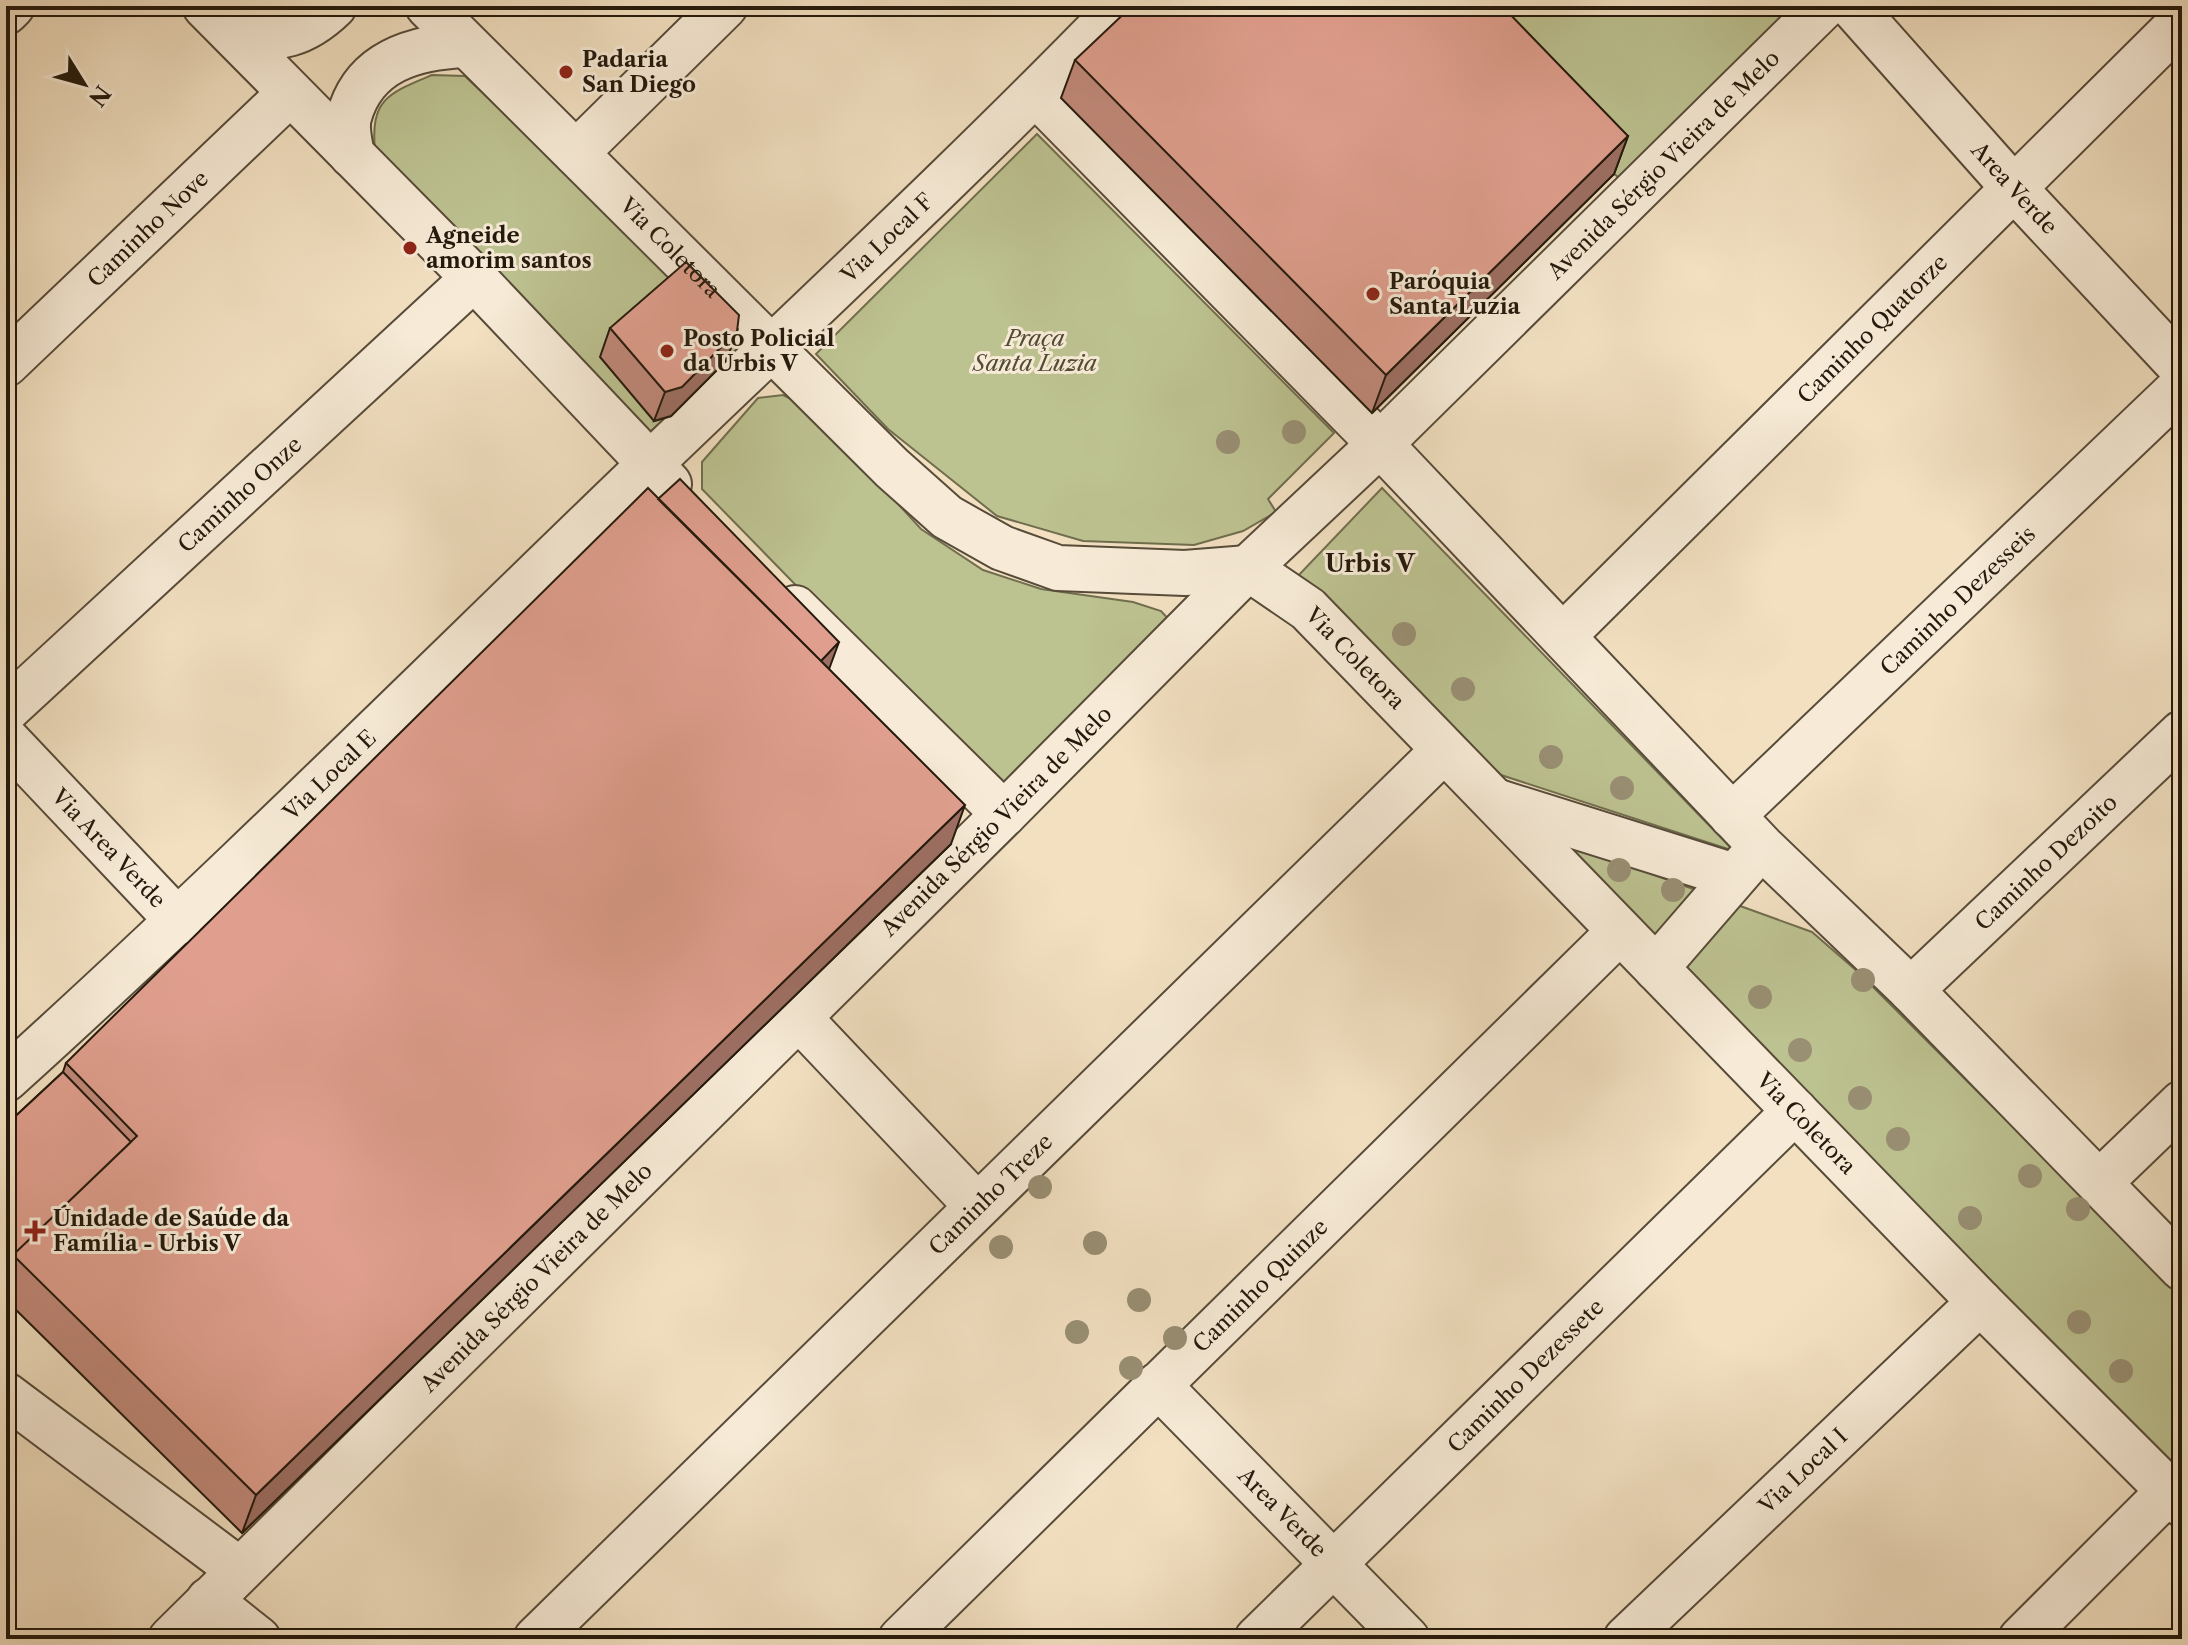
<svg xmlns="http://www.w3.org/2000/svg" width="2188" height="1645" font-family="'Libre Caslon Text',serif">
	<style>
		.green { fill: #bdc291; stroke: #706e4e; stroke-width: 2 }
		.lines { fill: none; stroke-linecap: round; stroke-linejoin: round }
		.minor-casing { stroke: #574b39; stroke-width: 48 }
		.minor { stroke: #f7ebd7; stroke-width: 44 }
		.tree { fill: #998f73 }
		.wall { fill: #c1897a; stroke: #23190c; stroke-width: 2 }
		.shaded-wall { fill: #9d6f63; stroke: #23190c; stroke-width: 2 }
		.building { fill: #e09f8e; stroke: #23190c; stroke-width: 2 }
		.poi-dot { fill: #8f2418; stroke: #f7ebd7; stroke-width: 3 }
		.labels { text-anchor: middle; stroke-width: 6; stroke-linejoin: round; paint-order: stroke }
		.poi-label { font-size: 22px; font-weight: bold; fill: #23190c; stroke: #f7ebd7; text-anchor: start }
		.street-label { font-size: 22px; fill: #23190c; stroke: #f7ebd7 }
		.park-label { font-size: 22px; font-style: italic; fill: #514c34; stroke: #f7ebd7 }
		.neighbourhood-label { font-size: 24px; font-weight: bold; fill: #23190c; stroke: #f7ebd7 }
	</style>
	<rect width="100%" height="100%" fill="#f2e0c1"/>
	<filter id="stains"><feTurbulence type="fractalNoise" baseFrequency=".0025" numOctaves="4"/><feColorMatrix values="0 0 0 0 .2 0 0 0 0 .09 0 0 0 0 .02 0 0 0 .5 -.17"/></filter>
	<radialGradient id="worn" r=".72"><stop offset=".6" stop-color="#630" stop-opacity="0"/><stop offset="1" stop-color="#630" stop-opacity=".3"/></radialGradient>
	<path class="green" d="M1451 6H1814L1629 185 1614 174Z
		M432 75 465 76 726 324 738 348 736 367 650 437 375 150C370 99 389 93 432 75Z
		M1037 134 1334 433 1268 499 1276 512 1243 531 1194 545 1083 541 997 516 888 429 816 354Z
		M783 395 811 409 921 529 983 570 1041 589 1133 602 1161 611 1175 626 1021 787 988 782 702 489V462L758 398Z
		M1382 488 1734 851 1501 775 1296 578Z
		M1552 838 1812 932 1858 972 2182 1296V1478Z"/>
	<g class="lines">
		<defs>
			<g id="minor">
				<path d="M205 6 474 278 669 484"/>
				<path id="s1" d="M428 6 892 468 947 517 1002 548 1058 568 1185 573 1248 568 1308 609 1980 1302 2182 1504"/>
				<path id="s2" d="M1852 6 2012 186 2182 368"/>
				<path d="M6 12 12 6"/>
				<path d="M237 37C280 39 303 36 334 6"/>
				<path d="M1036 94 1380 444 1762 847 1911 990 2182 1268"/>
				<path d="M576 153 725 6"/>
				<path d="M352 155C350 144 346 128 349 117 364 60 416 47 466 45"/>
				<path id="s3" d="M6 364 290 93"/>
				<path d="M795 608 1004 814"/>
				<path id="s4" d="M1563 636 2182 21"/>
				<path id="s5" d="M6 710 474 278"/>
				<path id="s6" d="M6 739 179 922"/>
				<path d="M1498 802 1734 876"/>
				<path id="s7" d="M1732 816 2182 386"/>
				<path d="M1656 968 1752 857"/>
				<path id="s8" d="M1911 990 2182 733"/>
				<path d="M799 1018 977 1206"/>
				<path id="s9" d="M6 1079C225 881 434 672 647 467 806 314 967 165 1121 6"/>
				<path d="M2100 1182 2182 1103"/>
				<path id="s10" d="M1158 1385 1407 1639"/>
				<path d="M6 1395 238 1569"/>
				<path d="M209 1600 258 1639"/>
				<path id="s11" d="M171 1639 1004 814 1248 568 1380 444 1824 6"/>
				<path id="s12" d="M536 1639 1444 750"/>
				<path id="s13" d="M901 1639 1619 932"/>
				<path id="s14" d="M1257 1639 1795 1111"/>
				<path id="s15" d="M1626 1639 1980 1302"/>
				<path d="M2021 1639 2169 1491"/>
			</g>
		</defs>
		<use href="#minor" class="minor-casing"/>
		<use href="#minor" class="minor"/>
	</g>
	<g class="tree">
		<circle cx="1294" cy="432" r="12"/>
		<circle cx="1228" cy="442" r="12"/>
		<circle cx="1404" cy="634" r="12"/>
		<circle cx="1463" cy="689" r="12"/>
		<circle cx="1551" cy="757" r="12"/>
		<circle cx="1622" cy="788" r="12"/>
		<circle cx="1619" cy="870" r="12"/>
		<circle cx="1673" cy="890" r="12"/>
		<circle cx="1863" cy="980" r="12"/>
		<circle cx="1760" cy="997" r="12"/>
		<circle cx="1800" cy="1050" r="12"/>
		<circle cx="1860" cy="1098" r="12"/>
		<circle cx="1898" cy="1139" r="12"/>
		<circle cx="2030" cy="1176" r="12"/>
		<circle cx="1040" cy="1187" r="12"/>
		<circle cx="2078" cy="1209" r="12"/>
		<circle cx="1970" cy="1218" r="12"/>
		<circle cx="1095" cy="1243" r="12"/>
		<circle cx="1001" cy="1247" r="12"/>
		<circle cx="1139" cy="1300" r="12"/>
		<circle cx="2079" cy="1322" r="12"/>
		<circle cx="1077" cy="1332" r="12"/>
		<circle cx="1175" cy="1338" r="12"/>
		<circle cx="1131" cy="1368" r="12"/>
		<circle cx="2121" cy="1371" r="12"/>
	</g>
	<path class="wall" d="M1075 60 1628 136 1614 174 1372 413 1061 98Z
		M610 328 737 331 726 361 671 416 654 421 600 357Z
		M829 669 951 844 242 1533 6 1300V1125L63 1072 66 1063Z"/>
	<path class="shaded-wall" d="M1628 136 1614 174 1372 413 1386 375Z
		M737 331 726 361 671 416 654 421 665 392Z
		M839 642 828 672 817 664Z
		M965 805 951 844 242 1533 256 1495Z"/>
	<path class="building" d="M1132 6H1502L1628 136 1386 375 1075 60Z
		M686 262 739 315 737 331 682 387 665 392 610 328Z
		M680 479 839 642 821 661 658 499Z
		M648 488 965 805 256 1495 13 1255 137 1136 66 1063Z
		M63 1072 131 1142 13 1255 10 1264 6 1260V1125Z"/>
	<g class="poi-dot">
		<circle cx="566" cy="72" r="8"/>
		<circle cx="410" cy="248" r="8"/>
		<circle cx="1373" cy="294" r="8"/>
		<circle cx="667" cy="351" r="8"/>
		<path d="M31 1219h8v8h8v8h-8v8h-8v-8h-8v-8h8z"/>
	</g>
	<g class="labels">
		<g class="poi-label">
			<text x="582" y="67">Padaria<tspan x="582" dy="25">San Diego</tspan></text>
			<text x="426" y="243">Agneide<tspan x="426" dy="25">amorim santos</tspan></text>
			<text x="1389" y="289">Paróquia<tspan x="1389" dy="25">Santa Luzia</tspan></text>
			<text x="683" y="346">Posto Policial<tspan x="683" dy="25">da Urbis V</tspan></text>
			<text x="53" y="1226">Únidade de Saúde da<tspan x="53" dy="25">Família - Urbis V</tspan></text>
		</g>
		<g class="street-label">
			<text dy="8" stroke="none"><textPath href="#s11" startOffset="2098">Avenida Sérgio Vieira de Melo</textPath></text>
			<text dy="8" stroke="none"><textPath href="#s2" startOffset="244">Area Verde</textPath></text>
			<text dy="8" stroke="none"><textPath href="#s3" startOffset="196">Caminho Nove</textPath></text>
			<text dy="8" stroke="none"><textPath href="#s9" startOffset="1218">Via Local F</textPath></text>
			<text dy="8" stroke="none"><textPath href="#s1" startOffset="342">Via Coletora</textPath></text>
			<text dy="8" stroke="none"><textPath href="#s4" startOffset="436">Caminho Quatorze</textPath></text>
			<text dy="8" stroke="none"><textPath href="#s5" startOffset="318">Caminho Onze</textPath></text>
			<text dy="8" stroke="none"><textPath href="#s7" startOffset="312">Caminho Dezesseis</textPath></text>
			<text dy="8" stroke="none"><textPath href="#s1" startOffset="1182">Via Coletora</textPath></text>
			<text dy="8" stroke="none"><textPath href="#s9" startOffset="444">Via Local E</textPath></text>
			<text dy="8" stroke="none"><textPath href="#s11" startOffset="1162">Avenida Sérgio Vieira de Melo</textPath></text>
			<text dy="8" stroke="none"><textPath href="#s6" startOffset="150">Via Area Verde</textPath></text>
			<text dy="8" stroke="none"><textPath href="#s8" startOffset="186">Caminho Dezoito</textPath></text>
			<text dy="8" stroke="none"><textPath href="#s1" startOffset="1830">Via Coletora</textPath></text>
			<text dy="8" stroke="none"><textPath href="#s12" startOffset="636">Caminho Treze</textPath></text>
			<text dy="8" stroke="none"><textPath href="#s11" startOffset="514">Avenida Sérgio Vieira de Melo</textPath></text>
			<text dy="8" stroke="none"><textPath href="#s13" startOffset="504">Caminho Quinze</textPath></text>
			<text dy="8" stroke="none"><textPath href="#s14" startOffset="376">Caminho Dezessete</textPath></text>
			<text dy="8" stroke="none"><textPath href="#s15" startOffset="244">Via Local I</textPath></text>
			<text dy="8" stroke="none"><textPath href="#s10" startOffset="178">Area Verde</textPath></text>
		</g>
		<g class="park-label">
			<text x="1035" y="346">Praça<tspan x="1035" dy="25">Santa Luzia</tspan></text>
		</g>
		<g class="neighbourhood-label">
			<text x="1370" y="572">Urbis V</text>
		</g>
	</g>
	<rect width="2188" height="1645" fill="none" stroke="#f2e0c1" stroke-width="32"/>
	<rect x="8" y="8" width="2172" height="1629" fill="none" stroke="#23190c" stroke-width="4"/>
	<rect x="16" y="16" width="2156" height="1613" fill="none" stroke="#23190c" stroke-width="2"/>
	<g transform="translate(84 84) rotate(127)" stroke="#f7ebd7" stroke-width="6" paint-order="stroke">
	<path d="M0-6L14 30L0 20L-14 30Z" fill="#23190c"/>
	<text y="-12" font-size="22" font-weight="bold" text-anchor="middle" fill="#23190c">N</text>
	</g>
	<rect width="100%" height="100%" filter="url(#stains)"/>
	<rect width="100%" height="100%" fill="url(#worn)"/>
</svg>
